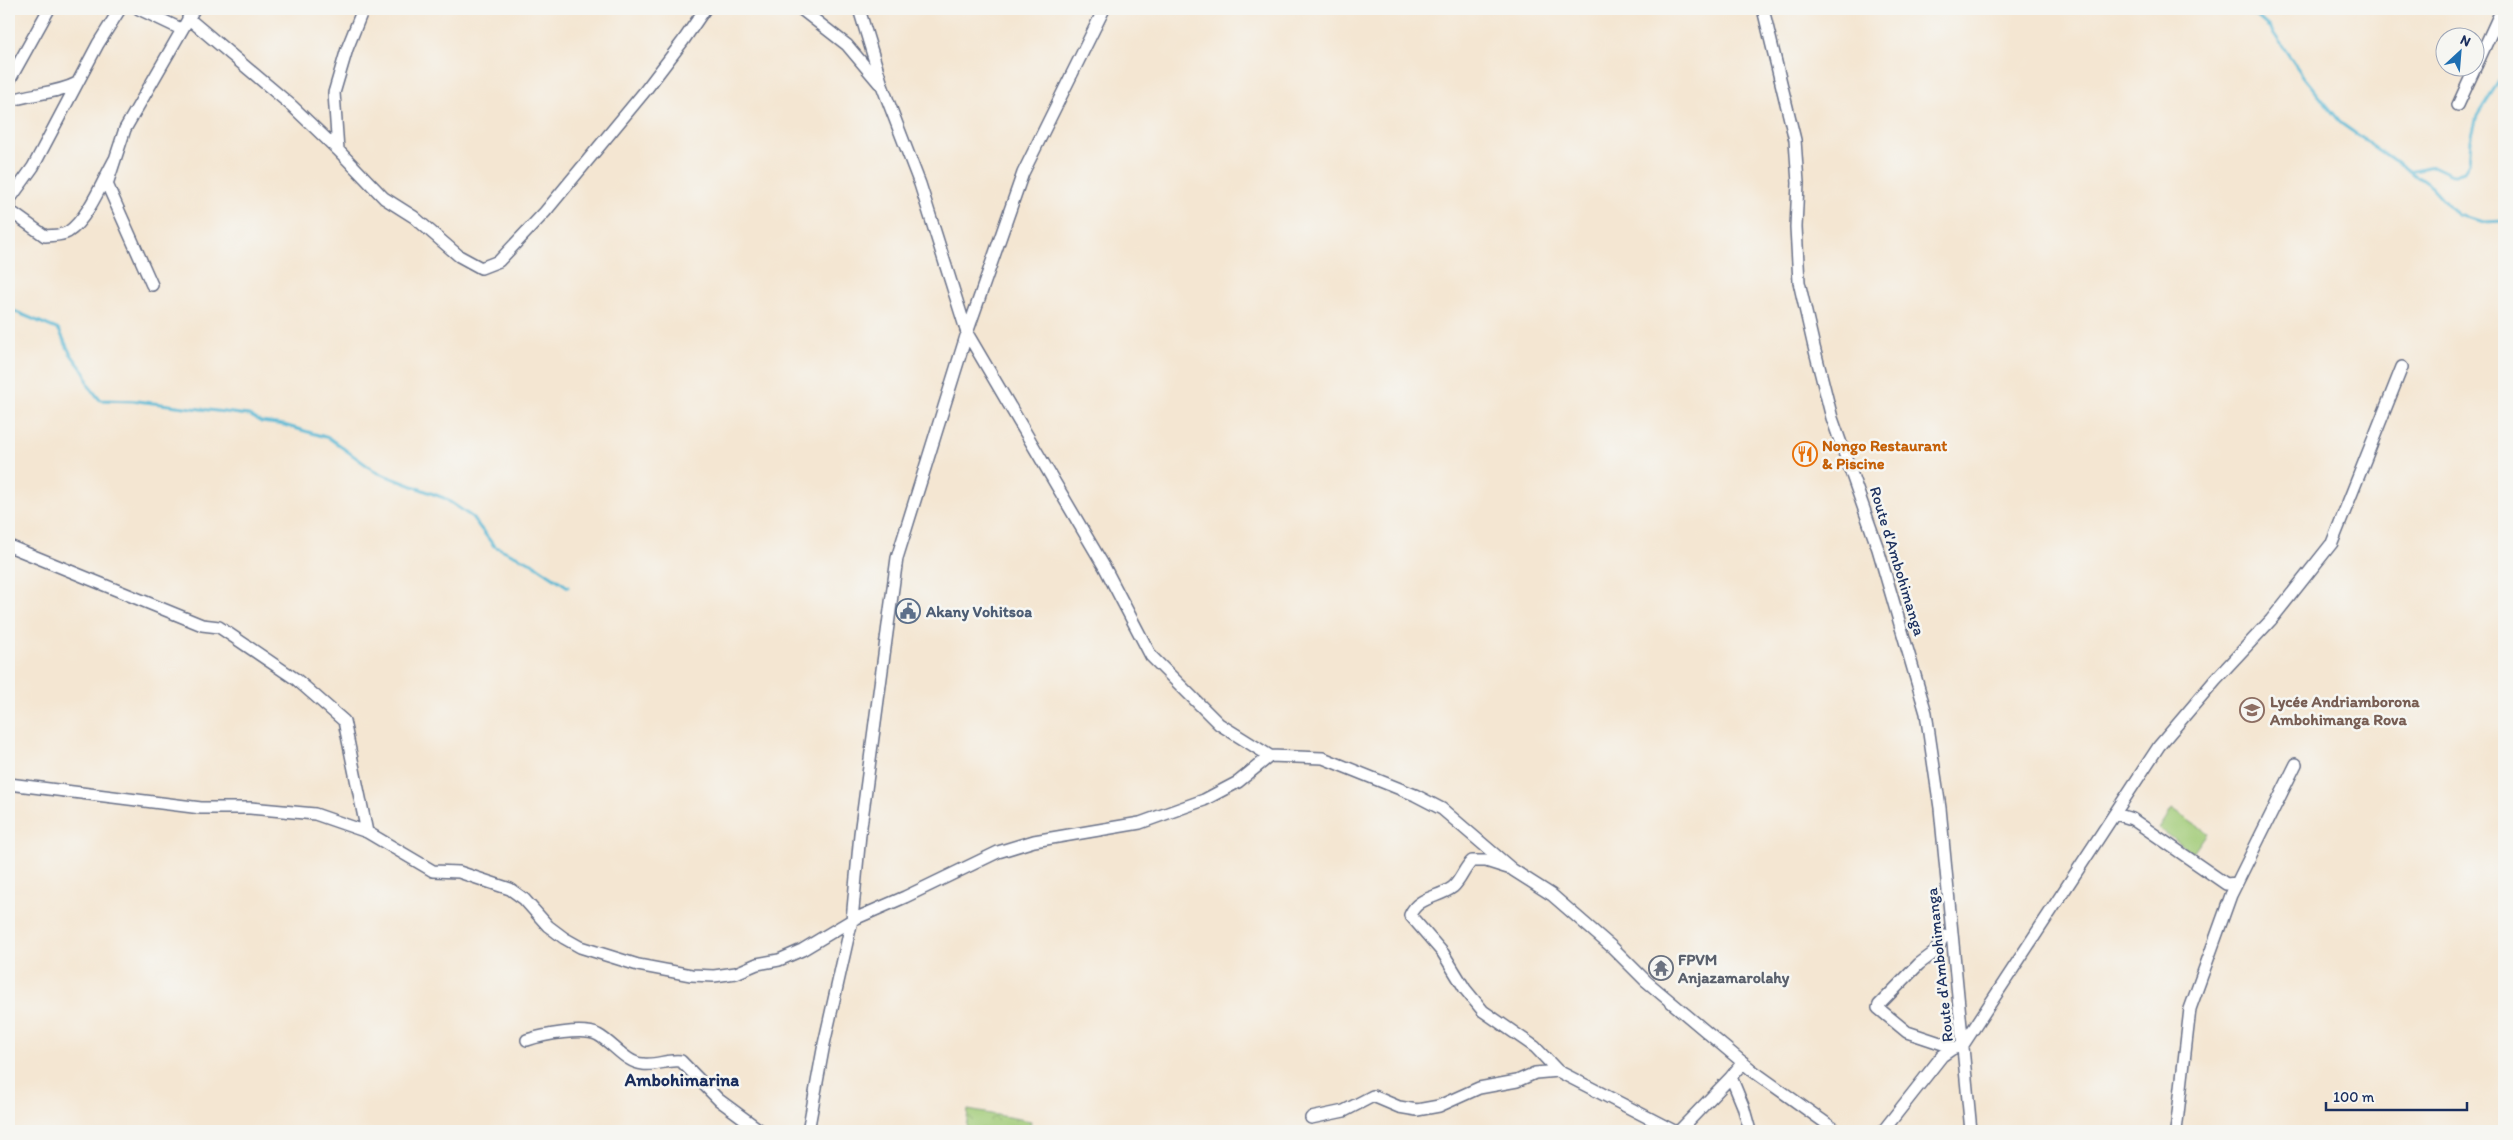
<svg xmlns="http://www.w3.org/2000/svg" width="2513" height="1140" font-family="Itim,sans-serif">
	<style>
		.park { fill: url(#park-crowns); stroke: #5e7d6a }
		.pitch { fill: #a1cb77; stroke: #5e7d6a }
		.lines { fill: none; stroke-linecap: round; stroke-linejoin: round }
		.stream { stroke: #54b6d3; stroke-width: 3 }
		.minor-casing { stroke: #676f87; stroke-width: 14 }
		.minor { stroke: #fff; stroke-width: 11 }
		.labels { text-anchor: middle; stroke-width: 5; stroke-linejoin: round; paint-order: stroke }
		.food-label { font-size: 16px; font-weight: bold; fill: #c56008; stroke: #f6f6f2; text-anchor: start }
		.street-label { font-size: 16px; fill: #1b2f5e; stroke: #f6f6f2 }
		.service-label { font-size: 16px; font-weight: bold; fill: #4e5e75; stroke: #f6f6f2; text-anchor: start }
		.education-label { font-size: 16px; font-weight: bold; fill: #785e54; stroke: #f6f6f2; text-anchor: start }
		.worship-label { font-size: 16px; font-weight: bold; fill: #5b616d; stroke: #f6f6f2; text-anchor: start }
		.neighbourhood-label { font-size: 18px; font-weight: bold; fill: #1b2f5e; stroke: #f6f6f2 }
	</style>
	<defs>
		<pattern id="park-crowns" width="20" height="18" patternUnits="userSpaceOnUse" patternTransform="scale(1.25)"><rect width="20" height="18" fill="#a1cb77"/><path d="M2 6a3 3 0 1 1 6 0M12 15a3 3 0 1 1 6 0" fill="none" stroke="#82a565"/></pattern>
	</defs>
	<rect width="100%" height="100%" fill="#f6f6f2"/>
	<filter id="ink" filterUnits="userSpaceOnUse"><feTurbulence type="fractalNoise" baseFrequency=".02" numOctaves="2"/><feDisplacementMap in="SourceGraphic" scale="10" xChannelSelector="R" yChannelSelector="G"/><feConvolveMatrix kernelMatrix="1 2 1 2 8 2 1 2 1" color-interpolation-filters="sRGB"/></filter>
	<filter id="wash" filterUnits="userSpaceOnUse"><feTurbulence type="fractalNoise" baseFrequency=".0096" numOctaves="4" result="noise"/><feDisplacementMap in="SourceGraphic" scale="20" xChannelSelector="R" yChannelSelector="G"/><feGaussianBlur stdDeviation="1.12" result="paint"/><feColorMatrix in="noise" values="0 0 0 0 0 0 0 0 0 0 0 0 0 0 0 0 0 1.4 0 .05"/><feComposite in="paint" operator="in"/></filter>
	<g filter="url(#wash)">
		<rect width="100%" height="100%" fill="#f4e6d2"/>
		<path class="park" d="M968 1110 1031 1121 1029 1131H966Z"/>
		<path class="pitch" d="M2172 809 2207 833 2193 853 2159 829Z"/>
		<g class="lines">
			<path class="stream" d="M2248 9 2270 28 2303 76 2342 124 2432 187 2457 215 2484 222 2504 221
				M2409 171 2433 166 2452 175 2464 171 2469 163 2471 140 2477 116 2504 73
				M9 309 59 330 70 353 85 373 89 386 100 400 137 401 240 414 249 415 261 422 284 425 329 438 376 472 444 498 472 517 494 546 532 563 568 587"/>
		</g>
	</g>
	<g filter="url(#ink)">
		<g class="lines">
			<defs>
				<path id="minor" d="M139 9 181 29
					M363 9 347 49 334 93 338 150 384 198 414 217 459 256 481 268 499 261 545 212 645 91 683 41 705 9
					M801 9 847 45 879 83
					M859 9 883 88 920 184 967 333 1105 568 1151 656 1219 724 1270 756 1323 758 1415 795 1442 809 1513 870 1552 895 1613 948 1646 981 1753 1071 1837 1131
					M1763 9 1795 140 1798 183 1796 227 1799 282 1814 347 1832 418 1878 549 1926 713 1940 808 1971 1131
					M188 18 292 106 338 150
					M2476 66 2502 9
					M9 81 49 9
					M9 101C31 93 56 94 77 83
					M2458 105 2475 68
					M115 159C103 180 88 219 68 232 61 236 53 235 45 236L10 211V199L33 167 98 44 120 9
					M152 285 107 184 125 129 194 9
					M9 546 202 625 219 627 297 680 344 721 367 832
					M9 784 201 808H250L315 814 367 832 433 871 459 872 510 889 524 899 548 926 564 938 580 947 638 965 691 975 714 976 736 973 757 964 779 960 802 950 852 920 905 897 998 852 1034 841 1140 823 1204 800 1238 782 1270 756
					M2116 814 2132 819 2226 884 2237 883
					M1508 868 1486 861H1472C1464 868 1461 880 1453 887 1439 898 1418 896 1410 915L1443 953 1465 989 1483 1011 1535 1047 1558 1071
					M1944 936 1935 952 1919 964 1879 1005 1878 1008 1907 1032 1955 1048
					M527 1040C542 1035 584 1027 598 1035 613 1043 626 1063 643 1064 656 1066 668 1059 681 1061L719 1100 761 1131
					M1743 1062 1731 1077 1743 1106 1750 1131
					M1311 1118 1344 1111 1373 1096 1399 1107 1417 1110 1439 1106 1479 1088 1517 1081 1535 1073 1558 1071 1674 1131
					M808 1131 824 1044 852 920 860 834 897 558 967 333 1023 173 1104 9
					M1679 1131 1731 1077
					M1883 1131 1942 1056 1952 1049 1963 1045 2159 746 2216 679 2271 620 2332 543 2402 367
					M2176 1131 2190 1009 2231 895 2296 764"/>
			</defs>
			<use href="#minor" class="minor-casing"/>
			<use href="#minor" class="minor"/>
		</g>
	</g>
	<defs>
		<symbol id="restaurant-ring" viewBox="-11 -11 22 22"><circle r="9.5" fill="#f6f6f2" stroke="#e8710a" stroke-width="1.5"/><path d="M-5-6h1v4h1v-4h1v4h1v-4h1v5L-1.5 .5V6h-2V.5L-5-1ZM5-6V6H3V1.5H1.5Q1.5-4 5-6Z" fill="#e8710a"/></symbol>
		<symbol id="civic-ring" viewBox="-11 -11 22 22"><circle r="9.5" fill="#f6f6f2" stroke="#5c6f8a" stroke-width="1.5"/><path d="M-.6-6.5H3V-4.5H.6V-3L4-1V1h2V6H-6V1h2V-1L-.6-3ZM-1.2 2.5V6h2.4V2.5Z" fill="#5c6f8a"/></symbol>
		<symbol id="school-ring" viewBox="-11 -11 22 22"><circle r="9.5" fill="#f6f6f2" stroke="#8d6e63" stroke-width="1.5"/><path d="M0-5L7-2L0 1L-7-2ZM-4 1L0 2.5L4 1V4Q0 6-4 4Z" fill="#8d6e63"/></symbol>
		<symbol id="temple-ring" viewBox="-11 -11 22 22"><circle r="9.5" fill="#f6f6f2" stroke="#6b7280" stroke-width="1.5"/><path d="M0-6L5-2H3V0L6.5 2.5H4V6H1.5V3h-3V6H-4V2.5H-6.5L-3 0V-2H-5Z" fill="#6b7280"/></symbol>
	</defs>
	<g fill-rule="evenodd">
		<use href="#restaurant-ring" x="1791" y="440" width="28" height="28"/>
		<use href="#civic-ring" x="894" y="597" width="28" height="28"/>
		<use href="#school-ring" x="2238" y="696" width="28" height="28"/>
		<use href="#temple-ring" x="1647" y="954" width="28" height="28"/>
	</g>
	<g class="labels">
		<g class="food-label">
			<text x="1822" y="451">Nongo Restaurant<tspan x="1822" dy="18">&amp; Piscine</tspan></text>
		</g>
		<g class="street-label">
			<text transform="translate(1898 561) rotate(73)" y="6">Route d'Ambohimanga</text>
			<text transform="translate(1939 965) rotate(-96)" y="6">Route d'Ambohimanga</text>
		</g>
		<g class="service-label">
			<text x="926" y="617">Akany Vohitsoa</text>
		</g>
		<g class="education-label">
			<text x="2270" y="707">Lycée Andriamborona<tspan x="2270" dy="18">Ambohimanga Rova</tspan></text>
		</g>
		<g class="worship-label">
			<text x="1678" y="965">FPVM<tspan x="1678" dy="18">Anjazamarolahy</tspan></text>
		</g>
		<g class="neighbourhood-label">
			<text x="682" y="1086">Ambohimarina</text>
		</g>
	</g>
	<rect width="2513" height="1140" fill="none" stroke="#f6f6f2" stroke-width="30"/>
	<g transform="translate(2460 52) rotate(26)"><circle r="24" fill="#f6f6f2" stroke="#9ea6b7"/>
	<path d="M0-4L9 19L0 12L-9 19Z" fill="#1f6fb2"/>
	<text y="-8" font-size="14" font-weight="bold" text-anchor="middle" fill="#1b2f5e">N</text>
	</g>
	<path d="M2326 1102v8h141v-8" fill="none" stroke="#1b2f5e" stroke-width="2.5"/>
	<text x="2333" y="1102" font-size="15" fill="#1b2f5e" stroke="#f6f6f2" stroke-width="4" paint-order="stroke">100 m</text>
</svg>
